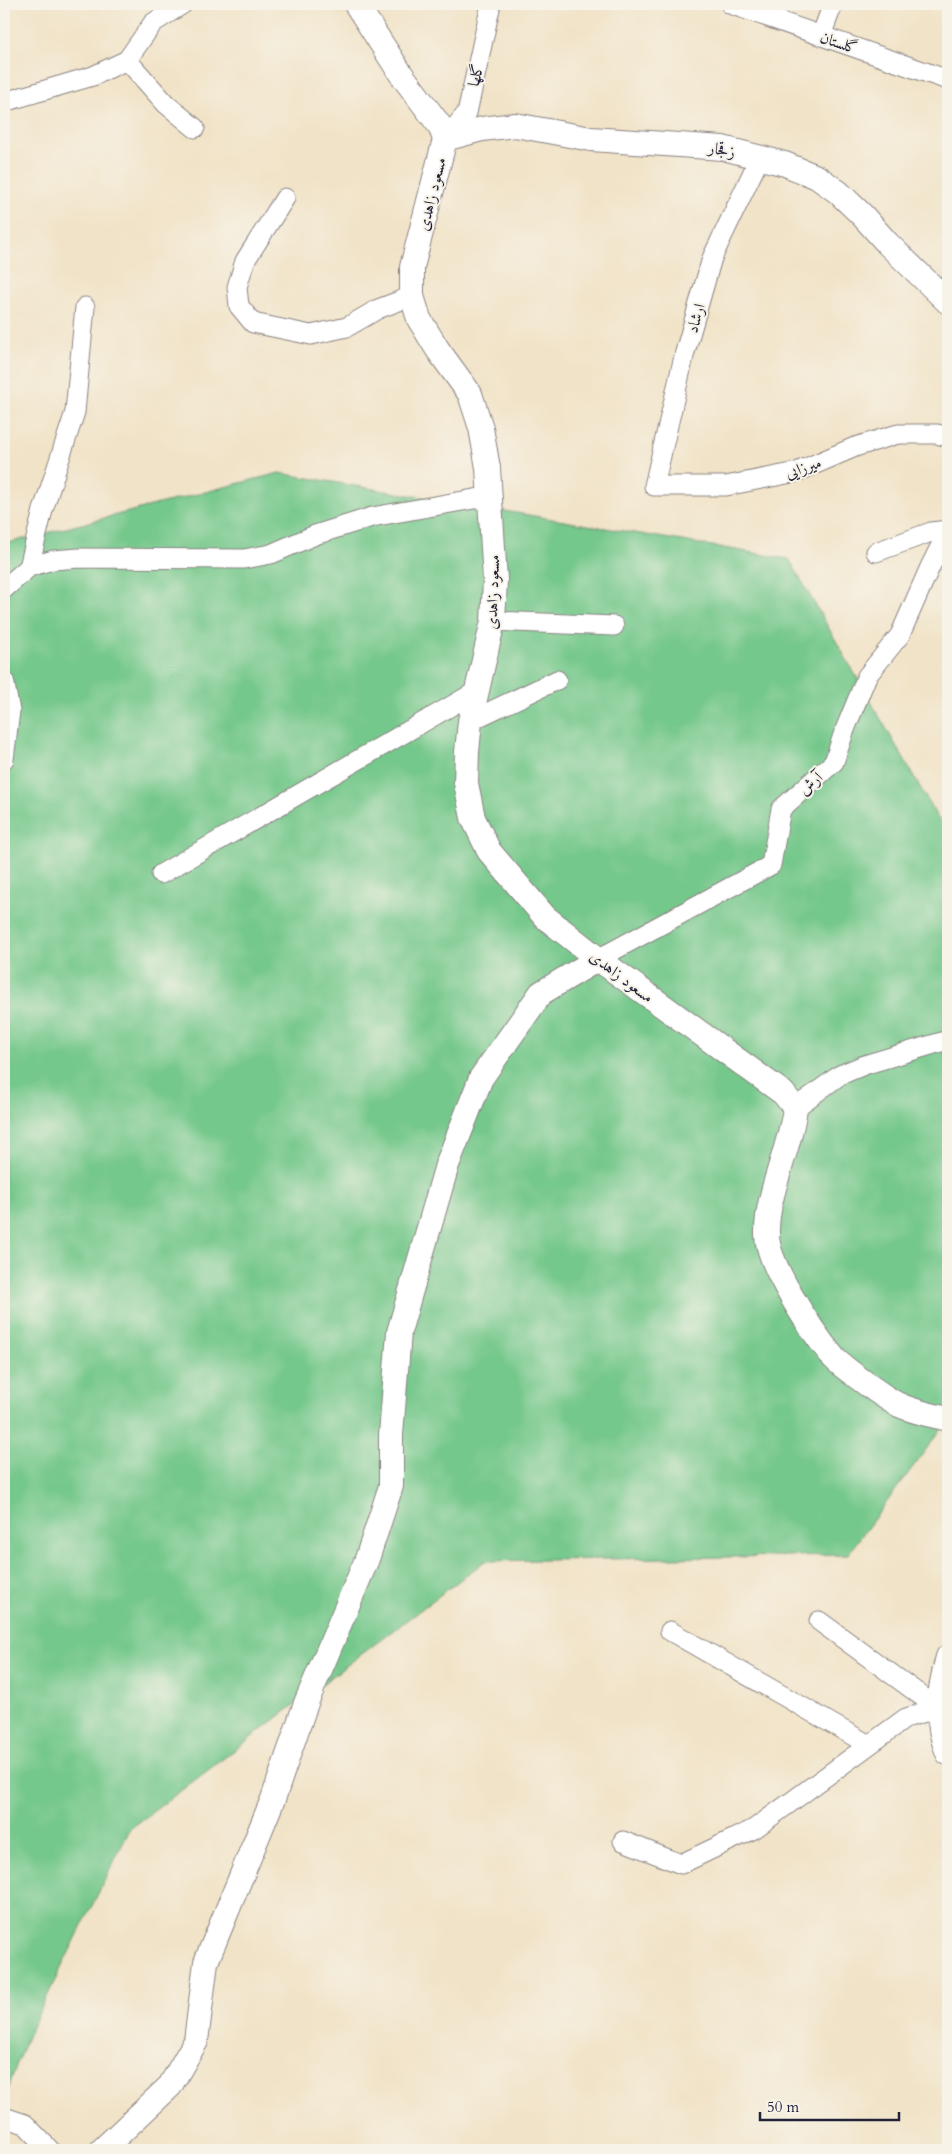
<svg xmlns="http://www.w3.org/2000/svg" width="952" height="2154" font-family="Cardo,Amiri,serif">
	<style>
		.green { fill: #75c88b; stroke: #4c7563 }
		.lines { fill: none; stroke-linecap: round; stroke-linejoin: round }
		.minor-casing { stroke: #8a8281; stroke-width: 21 }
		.tertiary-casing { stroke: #8a8281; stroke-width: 26 }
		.minor { stroke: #fff; stroke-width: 19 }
		.tertiary { stroke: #fff; stroke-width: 24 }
		.labels { text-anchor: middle; stroke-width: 4; stroke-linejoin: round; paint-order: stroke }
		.street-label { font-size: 16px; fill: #22223b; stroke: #f7f3e8 }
	</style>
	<rect width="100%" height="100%" fill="#f7f3e8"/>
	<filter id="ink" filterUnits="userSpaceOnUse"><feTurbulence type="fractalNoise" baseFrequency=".02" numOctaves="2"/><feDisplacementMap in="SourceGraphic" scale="10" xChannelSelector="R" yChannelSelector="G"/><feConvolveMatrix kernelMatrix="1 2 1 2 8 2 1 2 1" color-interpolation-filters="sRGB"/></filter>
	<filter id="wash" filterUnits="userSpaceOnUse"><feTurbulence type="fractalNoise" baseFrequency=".0096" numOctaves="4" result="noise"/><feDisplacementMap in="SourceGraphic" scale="20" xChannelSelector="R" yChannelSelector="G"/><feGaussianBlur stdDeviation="1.12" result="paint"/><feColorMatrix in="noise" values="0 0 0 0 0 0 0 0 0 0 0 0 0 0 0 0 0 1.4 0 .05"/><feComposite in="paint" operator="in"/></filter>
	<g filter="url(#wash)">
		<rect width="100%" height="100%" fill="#f1e3c7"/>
		<path class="green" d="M279 473 789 559 937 817 948 828V1420L847 1555 485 1561 130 1829 25 2041 4 2100V544Z"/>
	</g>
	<g filter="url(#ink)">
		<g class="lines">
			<defs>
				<path id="minor" d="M730 4 948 80
					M821 36 833 4
					M127 60 166 104 195 128
					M4 102 93 76 127 60 153 23 183 4
					M445 139 467 113 491 4
					M760 157 712 258 685 352 654 486H726L797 472 855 447 898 434H937L948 437
					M285 198 245 261 237 287 239 306 253 323 311 335 347 327 378 309 412 296
					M876 552 931 532 948 530
					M29 567 43 510 75 412 85 307
					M4 589 29 567 53 560 79 558 244 559 271 554 315 535 372 517 491 496
					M493 621 614 626
					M4 680 10 711 4 759
					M470 721 557 680
					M161 874 477 691
					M598 959 771 865 781 809 834 762 844 732 867 676 900 635 930 567 948 531
					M795 1108 840 1075 864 1065 948 1040
					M819 1621 938 1708
					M670 1631 869 1745
					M623 1841 681 1864 754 1829 906 1718 938 1708
					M4 2117 25 2124 50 2150"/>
				<path id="tertiary" d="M356 4 401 74 440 126 445 139 412 267V296L419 319 438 350 470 394 481 428 488 468 495 580 493 621 470 721 467 752 466 783 473 818 489 851 545 917 598 959 783 1093 795 1108C790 1150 766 1194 767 1234 767 1265 813 1333 833 1357 839 1365 888 1400 897 1404 913 1412 932 1415 948 1419
					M445 139 482 129 515 125 591 139 723 148 785 164 817 177 838 192 862 215 888 244 948 302
					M948 1657C939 1690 934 1720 948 1753
					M102 2150 170 2086 196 2041 206 1962 273 1799 306 1703 367 1559 391 1486V1435L399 1332 447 1165 481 1078 541 993 598 959"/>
			</defs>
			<use href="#minor" class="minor-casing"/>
			<use href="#tertiary" class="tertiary-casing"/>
			<use href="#minor" class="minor"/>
			<use href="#tertiary" class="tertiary"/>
		</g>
	</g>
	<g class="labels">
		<g class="street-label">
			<text transform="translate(839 42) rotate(19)" y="6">گلستان</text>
			<text transform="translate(475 75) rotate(-77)" y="6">گلها</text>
			<text transform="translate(722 149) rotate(10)" y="6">زقجار</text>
			<text transform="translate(431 194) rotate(-76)" y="6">مسعود زاهدی</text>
			<text transform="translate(695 318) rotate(-74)" y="6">ارشاد</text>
			<text transform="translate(803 467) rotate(-19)" y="6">میرزایی</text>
			<text transform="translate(492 592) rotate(-88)" y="6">مسعود زاهدی</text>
			<text transform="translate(810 783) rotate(-41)" y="6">آرش</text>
			<text transform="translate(622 976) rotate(37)" y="6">مسعود زاهدی</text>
		</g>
	</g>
	<rect width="952" height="2154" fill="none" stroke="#f7f3e8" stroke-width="20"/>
	<path d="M760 2112v8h139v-8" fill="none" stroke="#22223b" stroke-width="2.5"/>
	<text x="767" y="2112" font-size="15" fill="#22223b" stroke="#f7f3e8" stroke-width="4" paint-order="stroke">50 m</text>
</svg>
